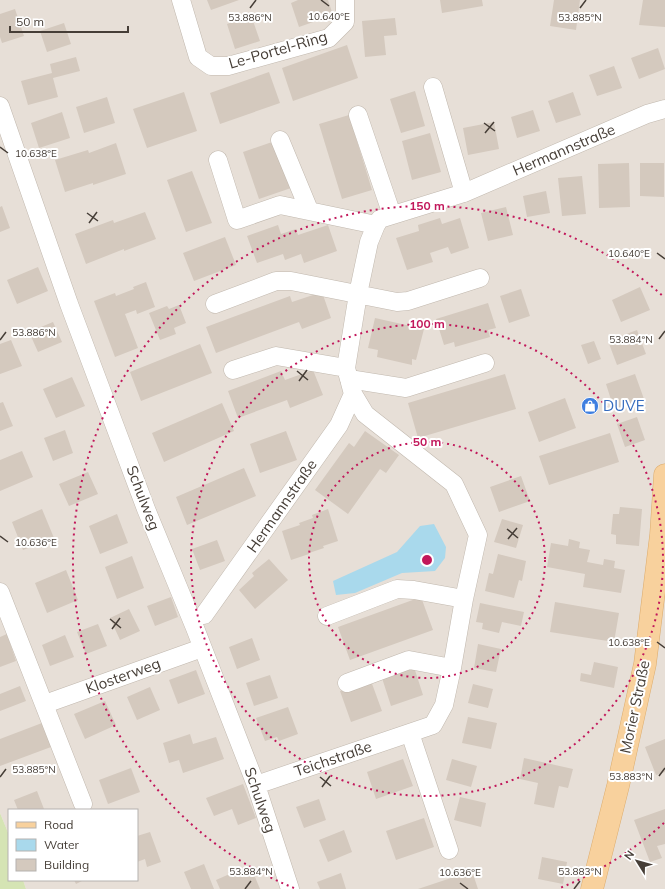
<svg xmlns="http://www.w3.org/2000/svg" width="665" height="889" font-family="Mulish,sans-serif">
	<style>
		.residential { fill: #e7dfd7 }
		.green { fill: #d5e4b4 }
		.water { fill: #a9d9ec }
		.building { fill: #d4c9be }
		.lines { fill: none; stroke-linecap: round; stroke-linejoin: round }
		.minor-casing { stroke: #c1b8ae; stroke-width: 19 }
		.major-casing { stroke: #dcac6d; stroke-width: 23 }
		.minor { stroke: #fff; stroke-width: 18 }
		.major { stroke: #f8d19d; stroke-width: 22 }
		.ticks { fill: none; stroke: #463e37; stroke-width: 1.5 }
		.ring { fill: none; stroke: #c2185b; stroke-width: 2; stroke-dasharray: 2 4 }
		.labels { text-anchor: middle; stroke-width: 4; stroke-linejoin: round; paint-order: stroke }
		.street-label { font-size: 15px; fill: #463e37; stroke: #fff }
		.shop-label { font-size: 15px; fill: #366cbe; stroke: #fff; text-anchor: start }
		.ticks-label { font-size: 10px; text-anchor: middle; fill: #463e37; stroke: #fff; stroke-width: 4; stroke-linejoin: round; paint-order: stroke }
		.centre { fill: #c2185b; stroke: #fff; stroke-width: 2 }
		.ring-label { font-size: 12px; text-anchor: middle; font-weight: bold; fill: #c2185b; stroke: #fff; stroke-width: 4; stroke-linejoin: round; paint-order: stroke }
	</style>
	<rect width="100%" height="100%" fill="#f3eee8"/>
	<path class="residential" d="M0 0H665V889H26L23 880H137V810H9V835L0 813Z"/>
	<path class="green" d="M0 813 9 835V880H23L26 889H0Z"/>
	<path class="water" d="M434 524 446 547 445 558 435 571 402 573 355 593 336 595 333 581 397 552 420 526Z"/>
	<path class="building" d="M207 0H239L211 10Z
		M298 0H328L333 15 299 27 291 3Z
		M440 0H482L483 6 442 13Z
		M554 0H580L576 30 550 26Z
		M643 0H665V27L639 25Z
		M15 9 24 36 2 43 0 37V14Z
		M251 15 260 41 235 49 227 24Z
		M395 18 397 35 384 36 386 55 365 57 362 21Z
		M64 23 71 44 47 52 40 31Z
		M347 45 358 78 293 101 282 68Z
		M658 48 665 69 639 79 631 58Z
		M76 57 80 71 53 78 58 97 28 105 21 81 52 73 50 64Z
		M614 66 622 88 597 96 589 75Z
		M269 72 280 103 220 124 210 93Z
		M415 91 425 126 401 133 390 99Z
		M184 92 197 131 147 148 133 109Z
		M573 92 581 115 556 123 548 101Z
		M107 97 115 123 84 133 76 107Z
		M533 110 540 131 517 138 511 117Z
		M62 112 70 138 39 148 31 123Z
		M349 115 372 190 342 199 319 124Z
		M494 122 499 149 468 155 463 128Z
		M430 133 441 172 412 180 402 141Z
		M275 141 291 188 259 199 243 152Z
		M116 143 126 174 93 185V183L65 192 55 160 88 150 89 153Z
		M629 163 630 207 599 208 598 164Z
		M640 163H664V197L640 196Z
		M192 171 212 223 186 232 167 180Z
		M582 176 586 214 562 216 558 178Z
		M546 191 550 213 527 217 523 196Z
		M2 206 10 228 0 232V207Z
		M506 207 513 235 488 241 481 213Z
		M145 212 156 239 124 251V249L86 264 75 234 113 220 114 223Z
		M440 218 442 224 460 218 469 248 451 254 448 247 430 253 433 262 407 270 396 238 419 231 418 225Z
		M278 225 281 234 296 229 298 235 328 225 337 251 304 263 301 254 285 260 283 254 257 263 247 236Z
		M225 237 236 265 194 281 183 253Z
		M38 267 48 291 17 304 7 280Z
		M146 282 155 307 137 314 136 310 125 314 138 348 115 357 94 301 115 293 116 296 134 289 133 287Z
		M640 287 650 310 621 322 612 300Z
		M521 289 530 316 509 323 500 296Z
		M322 292 331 318 302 329 299 322 216 353 206 327 290 296 292 302Z
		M488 303 496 328 488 330 490 337 455 347 454 342 444 345 436 319Z
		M179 305 186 323 174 328 176 334 160 340 149 313 167 306 169 309Z
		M375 318 424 329 416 360 412 359V365L377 357 378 350 368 348Z
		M53 322 62 342 38 352 29 332Z
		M637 330 646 354 617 365 608 341Z
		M11 340 22 366 0 374V344Z
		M594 341 601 359 588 364 581 345Z
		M200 344 212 373 141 401 130 372Z
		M313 370 323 395 290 408 287 400 238 418 228 391 281 371 285 380Z
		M505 374 516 409 418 438 408 403Z
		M635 374 644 399 614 409 606 384Z
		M72 377 85 406 56 418 43 389Z
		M565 398 576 428 539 442 528 412Z
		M3 402 13 426 0 431V403Z
		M222 403 234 431 164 462 152 433Z
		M637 417 645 440 625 447 617 424Z
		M65 430 73 453 53 461 44 438Z
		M286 431 297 460 260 473 250 444Z
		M365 431 399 455 386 473 380 469 348 514 315 490 349 443 354 447Z
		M610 433 619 462 549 485 539 456Z
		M22 451 33 477 0 491V460Z
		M244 468 256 496 187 525 176 497Z
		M88 472 98 494 69 506 59 484Z
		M521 476 530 501 499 512 490 487Z
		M620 507 642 509 639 546 616 544V535L611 534 613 514H619Z
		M42 509 54 538 23 550 12 522Z
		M328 509 338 541 323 546 324 548 309 553V554L291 560 282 531 300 525 299 523 313 518 312 515Z
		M117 514 128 543 100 554 89 526Z
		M502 519 523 525 516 548 494 542Z
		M569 539 580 542 579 548 590 550 587 562 603 565 604 559 615 561 614 568 625 570 621 593 583 587 585 574 547 567 551 543 568 546Z
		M217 540 225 561 200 570 192 549Z
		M498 554 526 561 522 581 519 580 514 598 485 591 489 573 493 574Z
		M132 556 144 588 117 599 105 567Z
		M269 559 288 580 255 609 239 590 254 576 252 573Z
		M66 570 78 600 47 613 35 583Z
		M171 597 178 617 155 626 147 606Z
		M421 597 433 630 350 660 338 627Z
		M555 602 619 613 614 642 550 632Z
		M480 603 524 612 521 626 502 622 499 633 482 629 483 623 476 622Z
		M129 609 140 631 120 640 110 618Z
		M98 624 107 646 86 654 77 632Z
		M7 634 16 661 0 667V637Z
		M65 635 74 657 50 666 42 645Z
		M252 638 260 660 237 669 229 647Z
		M478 644 501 649 496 672 474 668Z
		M594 662 618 667 614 688 580 681 581 673 591 675Z
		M414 667 423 695 391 706 382 678Z
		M196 670 205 694 178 704 169 680Z
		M270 675 278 698 254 706 246 683Z
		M371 681 382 711 351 722 340 691Z
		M473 684 493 689 488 708 468 703Z
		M20 686 26 701 0 711V694Z
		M150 687 160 710 137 720 127 697Z
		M105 701 116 725 85 739 74 714Z
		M288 707 298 734 279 741 277 737 265 741 256 718Z
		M468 717 497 723 491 749 462 743Z
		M42 723 51 747 0 766V739Z
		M190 734 193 744 216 737 224 759 183 773 179 760 169 763 163 743Z
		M665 739V772L656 775 645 747Z
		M524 758 573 769 568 788 559 786 554 808 534 804 538 783 520 779Z
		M403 759 413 786 376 799 367 772Z
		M452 759 477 766 471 787 446 780Z
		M131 768 140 792 108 804 99 780Z
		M243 784 256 818 238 825 232 809 214 816 206 798Z
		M37 791 44 809 18 810 14 800Z
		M460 797 486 803 481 827 454 820Z
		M319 799 326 820 304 828 296 807Z
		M665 809V844L657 846 662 858 650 862 634 820Z
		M424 818 434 847 396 860 386 831Z
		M344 830 352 852 328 862 319 840Z
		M150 832 161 862 147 867 145 859 137 862V836Z
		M542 857 567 862 563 884 538 879Z
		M204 864 214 889H191L184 872Z
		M250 865 260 889H220L216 880Z
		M472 871 478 889H418Z
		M341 873 346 889H320L317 882Z
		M74 880H84L76 884Z"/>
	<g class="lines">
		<defs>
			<path id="minor" d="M181 0 198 57 211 66H228L329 38 345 22V0
				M433 87 464 193
				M0 106 69 304 146 509 195 628 256 785 290 889
				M358 115 392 215
				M280 140 309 210
				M218 160 237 220 280 205 376 225
				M215 304 276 281H291L397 302 408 301 480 278
				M233 370 276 356 346 368
				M349 379 406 388 485 363
				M0 592 83 804
				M204 615 339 425 353 394
				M327 616 397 589 414 590 464 599
				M347 683 409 660 452 668
				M45 704 202 648
				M410 733 449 850
				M256 785 433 725 444 705 452 668 464 599 478 535 454 484 365 414 353 394 346 368 358 294 369 242 376 225 380 219 464 193 647 114 665 109"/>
			<path id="major" d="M592 889 618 786 645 664 661 535 665 475"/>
		</defs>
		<use href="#minor" class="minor-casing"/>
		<use href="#major" class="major-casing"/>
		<use href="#minor" class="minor"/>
		<use href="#major" class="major"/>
	</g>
	<path class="ticks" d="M321 0 329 6M250 8 256 0M580 8 586 0M484 123 495 131M485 133 494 122M0 147 8 153M87 213 98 221M89 223 97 212M657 253 665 259M659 339 665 331M0 340 6 332M297 371 308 380M299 381 307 370M507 529 518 538M0 536 8 542M508 539 517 528M110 619 121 628M112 629 120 618M657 642 665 648M659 776 665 768M0 777 6 769M320 777 331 786M322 787 330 776M460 883 468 889M245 889 251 881M574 889 580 881"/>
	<g class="ring">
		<circle cx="427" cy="560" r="118"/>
		<circle cx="427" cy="560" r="236"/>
		<path d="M664 823A354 354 0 0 1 560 888M294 888A354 354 0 1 1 664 297"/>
	</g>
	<defs>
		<symbol id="shop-disc" viewBox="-11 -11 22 22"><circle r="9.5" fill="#3f7fe0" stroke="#fff"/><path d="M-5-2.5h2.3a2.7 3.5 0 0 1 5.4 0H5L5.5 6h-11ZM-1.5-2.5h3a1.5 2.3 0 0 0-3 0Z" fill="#fff"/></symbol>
	</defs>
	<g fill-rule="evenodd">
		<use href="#shop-disc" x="580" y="396" width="20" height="20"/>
	</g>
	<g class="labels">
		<g class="street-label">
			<text transform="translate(278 50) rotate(-16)" y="5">Le-Portel-Ring</text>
			<text transform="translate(564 150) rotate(-23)" y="5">Hermannstraße</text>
			<text transform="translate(143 498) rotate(69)" y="5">Schulweg</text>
			<text transform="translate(282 506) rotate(-55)" y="5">Hermannstraße</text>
			<text transform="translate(123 676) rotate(-20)" y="5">Klosterweg</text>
			<text transform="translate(635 707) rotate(-78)" y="5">Morier Straße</text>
			<text transform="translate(333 759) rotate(-19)" y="5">Teichstraße</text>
			<text transform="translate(260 800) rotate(71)" y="5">Schulweg</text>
		</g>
		<g class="shop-label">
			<text x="603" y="411">DUVE</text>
		</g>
	</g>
	<g class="ticks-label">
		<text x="329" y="20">10.640°E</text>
		<text x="250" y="21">53.886°N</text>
		<text x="580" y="21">53.885°N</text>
		<text x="36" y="157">10.638°E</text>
		<text x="629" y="257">10.640°E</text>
		<text x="34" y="336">53.886°N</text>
		<text x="631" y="343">53.884°N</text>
		<text x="36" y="546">10.636°E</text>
		<text x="629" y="646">10.638°E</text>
		<text x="34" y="773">53.885°N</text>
		<text x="631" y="780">53.883°N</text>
		<text x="251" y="875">53.884°N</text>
		<text x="580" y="875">53.883°N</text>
		<text x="460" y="876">10.636°E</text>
	</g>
	<circle cx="427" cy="560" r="6" class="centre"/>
	<g class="ring-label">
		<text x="427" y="210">150 m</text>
		<text x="427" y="328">100 m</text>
		<text x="427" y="446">50 m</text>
	</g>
	<rect x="8" y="809" width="130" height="72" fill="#ffffff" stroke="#b5b2af"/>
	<rect x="16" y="822" width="20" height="6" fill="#f8d19d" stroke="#b5b2af"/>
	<text x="44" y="829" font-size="12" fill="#463e37">Road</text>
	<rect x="16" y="839" width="20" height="12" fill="#a9d9ec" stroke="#b5b2af"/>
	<text x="44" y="849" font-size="12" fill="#463e37">Water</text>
	<rect x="16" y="859" width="20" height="12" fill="#d4c9be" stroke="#b5b2af"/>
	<text x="44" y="869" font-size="12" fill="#463e37">Building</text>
	<g transform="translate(637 861) rotate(307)" stroke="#ffffff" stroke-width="3" paint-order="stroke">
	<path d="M0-3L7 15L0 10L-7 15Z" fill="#463e37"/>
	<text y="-6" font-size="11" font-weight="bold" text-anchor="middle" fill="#463e37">N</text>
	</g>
	<path d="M10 26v6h118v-6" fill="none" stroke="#463e37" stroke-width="2"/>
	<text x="16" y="26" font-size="12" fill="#463e37" stroke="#ffffff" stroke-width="3" paint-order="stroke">50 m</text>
</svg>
